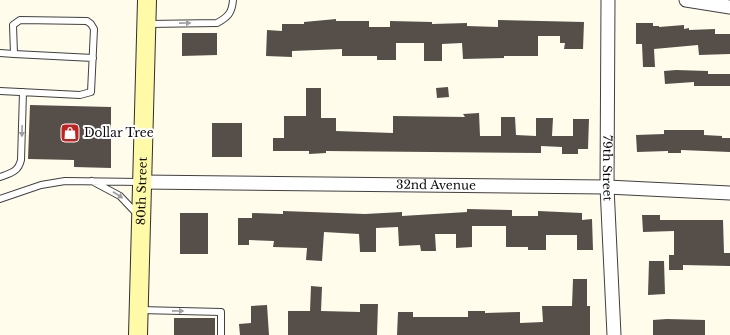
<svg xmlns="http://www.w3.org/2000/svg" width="730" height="335" font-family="'Libre Baskerville',serif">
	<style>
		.building { fill: #564e49 }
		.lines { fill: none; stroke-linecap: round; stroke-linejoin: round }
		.lane-casing { stroke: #404040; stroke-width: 8 }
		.street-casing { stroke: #404040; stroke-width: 15 }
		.secondary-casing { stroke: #2f2f2f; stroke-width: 20 }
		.lane { stroke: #fff; stroke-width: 6 }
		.street { stroke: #fff; stroke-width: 13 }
		.secondary { stroke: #fffaa7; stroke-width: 18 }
		.oneway { fill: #9e9e9e }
		.labels { text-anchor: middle; stroke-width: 4; stroke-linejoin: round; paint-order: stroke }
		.poi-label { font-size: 12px; fill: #0d0d0d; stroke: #fff; text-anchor: start }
		.street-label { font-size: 12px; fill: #0d0d0d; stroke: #fff }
	</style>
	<rect width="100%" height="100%" fill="#fffcec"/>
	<path class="building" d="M336 19V21H369V27H390V21L432 22V24L467 23V26L498 27V20L584 22 583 49H564L565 43H560V36H538V56H504V58L463 59 462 43 442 44V61H424V43H396V60H377V56H342V49L292 51V57L266 56 267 30 282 31V24H304V22Z
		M636 23H653V26H659V27L684 25V29L689 28V30L715 29V34H730V54L699 55 698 45 654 49 655 67H643L642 44H636Z
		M182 33H217V55L182 56Z
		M676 70 708 71V74H730V86H694V82L665 84 664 71Z
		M448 87 449 97 437 98 436 88Z
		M306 88H321V118H336V131L393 133V116L465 117 463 114 479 113 480 136H501V117H515L516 135 536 136V118H553L552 136H573V119H589L588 149H578V154H562V147L541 146V153L326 151V153L309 154V151H273V138H284V116H306Z
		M30 105 111 107V168L74 167V160L28 159Z
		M212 123H242V157H212Z
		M664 130H704V135L722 136V138H730V152L681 150V153H668V151L637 152 636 135 664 134Z
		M467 209 512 210V216H538V211L582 213V220L592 219 593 250H577V235H546V250H528V247H506V226H472V247L456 248V234H435L436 251H421L420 245 399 246 398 227 376 228V252H360L359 234 324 232 322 261 306 260 307 248 273 247 274 241 249 240V245H238V218H252V213L283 214V211L365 214 402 212V216L467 212Z
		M180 213H208V254H180Z
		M642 215H660V220H723L724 253H730V266L683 265V270H669V255H674V231L643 232Z
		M649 261H664L665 294 648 295Z
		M573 279H587V306H590V335H397L398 312H413V317H468V311H485V313L520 312V323L543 322 542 306H572Z
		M311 286 322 287 321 311 360 312V304H378L377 335H288V311H310Z
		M267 305 269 335H240L239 324 251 323V306Z
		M174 318H215V335H174Z
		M667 319 705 320V335H653V320Z"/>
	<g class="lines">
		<defs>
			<path id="lane" d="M148 24 217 23C228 17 232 13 233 0
				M0 53 14 54 13 25 20 20 87 21 91 24 94 29 91 92 80 95 0 91
				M14 54 93 58
				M0 177C11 173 18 172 21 160L23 92
				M92 181 120 196 137 214
				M0 199 41 185 65 181 140 182
				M140 310 221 312V335"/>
			<g id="street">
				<path id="s1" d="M608 0 607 187 614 335"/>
				<path d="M686 0 730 7"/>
				<path id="s2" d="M141 182 607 187 730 193"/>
			</g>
			<g id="secondary">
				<path id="s3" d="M138 335 147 0"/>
			</g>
		</defs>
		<use href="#lane" class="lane-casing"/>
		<use href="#street" class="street-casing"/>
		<use href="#secondary" class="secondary-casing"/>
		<use href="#lane" class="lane"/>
		<use href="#street" class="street"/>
		<use href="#secondary" class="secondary"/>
	</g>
	<defs><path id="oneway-solid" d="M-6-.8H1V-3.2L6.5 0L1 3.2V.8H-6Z"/></defs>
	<g class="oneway">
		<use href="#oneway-solid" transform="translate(185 23) rotate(-1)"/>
		<use href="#oneway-solid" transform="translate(22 131) rotate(91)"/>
		<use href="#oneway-solid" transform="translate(118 195) rotate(33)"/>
		<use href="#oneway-solid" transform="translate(178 311) rotate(1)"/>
	</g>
	<defs>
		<symbol id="shop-square" viewBox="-11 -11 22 22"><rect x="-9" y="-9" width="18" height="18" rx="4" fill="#c12220" stroke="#fff"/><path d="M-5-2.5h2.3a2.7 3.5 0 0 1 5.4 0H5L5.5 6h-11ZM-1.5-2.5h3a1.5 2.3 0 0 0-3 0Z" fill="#fff"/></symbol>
	</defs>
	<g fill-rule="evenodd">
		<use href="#shop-square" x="59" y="122" width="22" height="22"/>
	</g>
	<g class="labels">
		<g class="poi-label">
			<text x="84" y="137">Dollar Tree</text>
		</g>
		<g class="street-label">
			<text dy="4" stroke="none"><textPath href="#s1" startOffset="168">79th Street</textPath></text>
			<text dy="4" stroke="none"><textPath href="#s2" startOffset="295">32nd Avenue</textPath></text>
			<text dy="4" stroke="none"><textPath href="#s3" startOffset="144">80th Street</textPath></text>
		</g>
	</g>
</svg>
